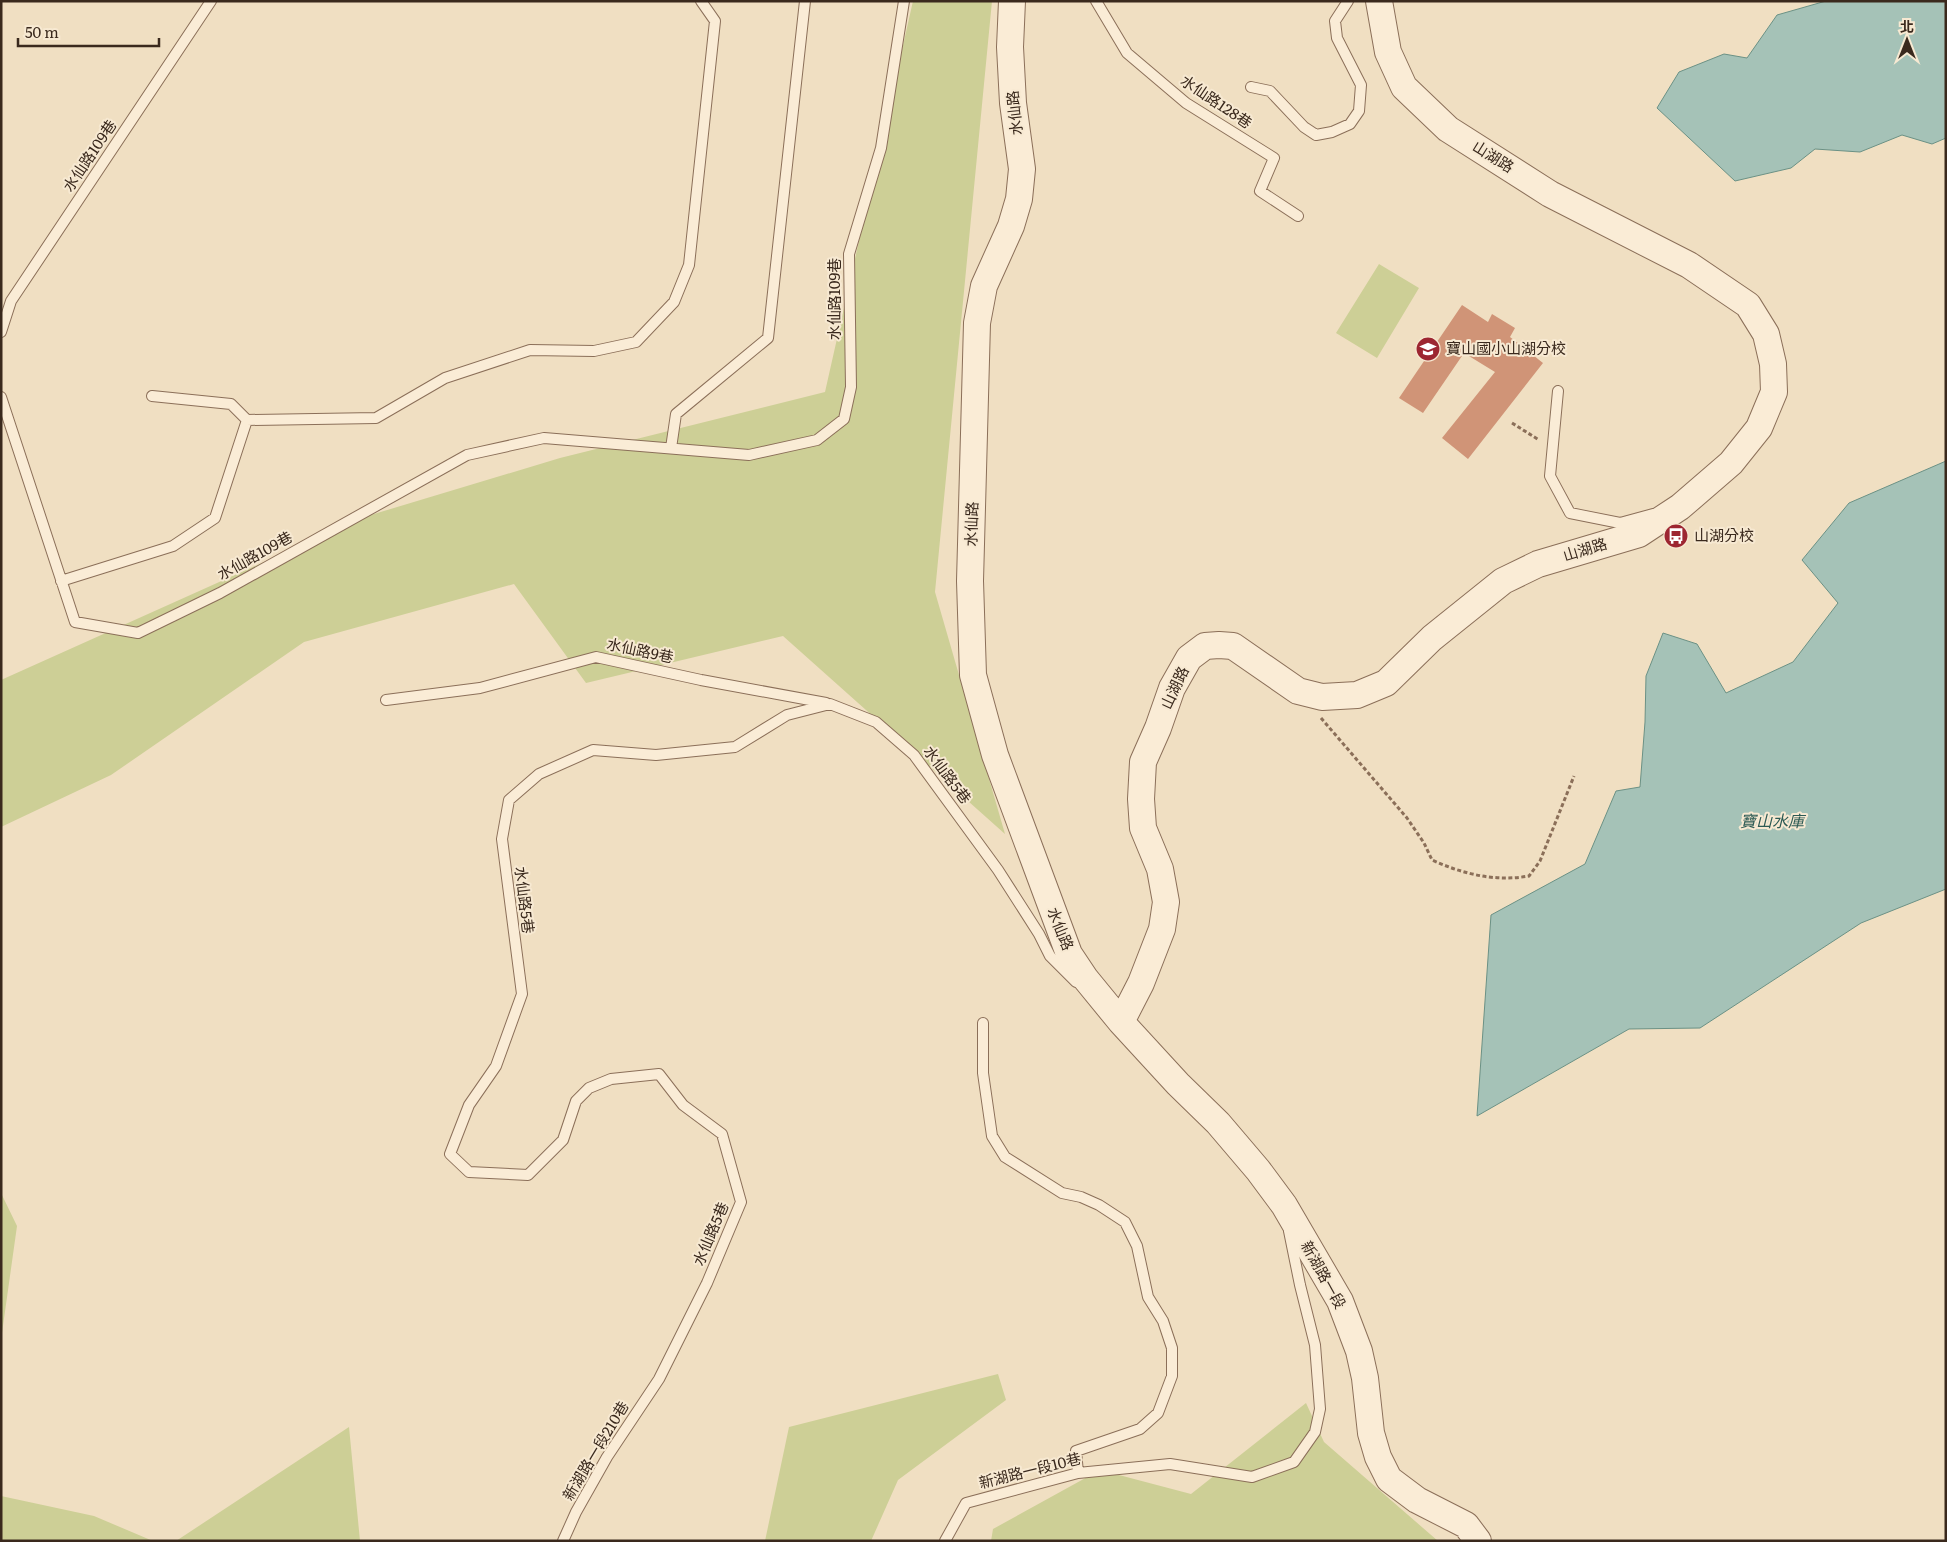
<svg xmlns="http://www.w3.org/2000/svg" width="1947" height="1542" font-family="Literata,'Noto Sans TC',serif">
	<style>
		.green { fill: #cdcf96 }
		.water { fill: #a5c2b7; stroke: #6b9185 }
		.building { fill: #d09477 }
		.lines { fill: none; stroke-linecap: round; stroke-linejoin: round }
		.service-casing { stroke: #8b6f59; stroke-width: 12 }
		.tertiary-casing { stroke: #8b6f59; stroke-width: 28 }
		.path { stroke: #8b6f59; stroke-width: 3; stroke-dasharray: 4 2.5; stroke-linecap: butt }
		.service { stroke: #faecd6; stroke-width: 10 }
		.tertiary { stroke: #faecd6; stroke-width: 26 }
		.labels { text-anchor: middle; stroke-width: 4; stroke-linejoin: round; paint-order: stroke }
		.street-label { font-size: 15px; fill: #3a291d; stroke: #f7e9d2 }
		.poi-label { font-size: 15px; fill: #3a291d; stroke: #f7e9d2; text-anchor: start }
		.water-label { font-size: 16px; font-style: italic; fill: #2c5a54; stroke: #f7e9d2 }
	</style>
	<rect width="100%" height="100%" fill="#f0dfc2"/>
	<path class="green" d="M913 1H992L935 592 1005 834 783 636 586 683 514 584 304 642 111 775 1 827V680L364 517 560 458 825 392Z
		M1379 264 1419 288 1377 358 1336 333Z
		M1 1193 17 1226 1 1340Z
		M998 1374 1006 1400 898 1480 871 1541H765L789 1427Z
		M1306 1403 1324 1442 1438 1541H991L993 1529 1100 1470 1191 1494Z
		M349 1427 360 1541H176Z
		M1 1496 94 1516 153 1541H1Z"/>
	<path class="water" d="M1826 1H1946V138L1932 144 1902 135 1860 152 1815 149 1791 168 1735 181 1657 108 1679 72 1724 54 1747 58 1777 15Z
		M1946 461V889L1861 923 1700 1028 1629 1029 1477 1116 1491 915 1585 864 1616 791 1640 787 1645 722 1646 676 1663 633 1697 644 1726 693 1793 662 1838 603 1802 560 1849 503Z"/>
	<path class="building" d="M1462 305 1488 322 1492 314 1515 328 1510 337 1543 363 1468 459 1442 438 1495 372 1464 353 1423 413 1399 398Z"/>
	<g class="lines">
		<defs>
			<path id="service" d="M1096 1 1127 53 1186 103 1274 158 1260 191 1298 216
				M1251 87 1270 91 1304 127 1316 135 1332 132 1350 124 1359 111 1361 85 1337 38 1335 21 1348 1
				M1 332 11 301 211 1
				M1558 391 1550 476 1570 513 1620 523 1653 514
				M152 396 231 404 247 420
				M1 397 75 622 138 633 220 593 467 455 544 438 749 455 817 440 844 419 851 387 849 254 881 148 904 1
				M671 448 676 414 768 338 805 1
				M61 581 173 546 215 518 247 420 376 418 445 378 530 350 594 351 636 342 674 302 689 265 715 21 701 1
				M386 700 480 688 596 657 701 680 826 703
				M983 1023V1073L992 1136 1005 1157 1062 1193 1081 1197 1099 1205 1125 1222 1137 1246 1148 1297 1163 1321 1172 1348V1376L1158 1413 1140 1429 1076 1451 1078 1473
				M563 1541 576 1512 607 1457 659 1379 707 1283 741 1202 722 1134 683 1105 659 1074 611 1079 589 1088 576 1101 563 1140 528 1175 469 1172 450 1154 469 1105 496 1066 522 994 502 839 509 800 539 774 593 750 656 755 735 747 787 715 830 704 876 722 914 755 998 870 1039 934 1050 956 1076 982
				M945 1541 966 1503 1078 1473 1170 1464 1252 1477 1294 1462 1315 1432 1320 1409 1315 1345 1300 1285 1289 1231"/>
			<path id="tertiary" d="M1012 1 1010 47 1013 103 1022 169 1019 199 1011 226 984 286 977 323 970 581 973 675 995 755 1069 954 1085 978 1121 1022 1178 1084 1218 1123 1258 1170 1284 1205 1340 1301 1359 1351 1365 1378 1371 1433 1378 1457 1389 1479 1417 1500 1466 1525 1478 1541
				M1121 1022 1141 983 1162 929 1166 902 1160 869 1143 828 1141 799 1143 762 1158 728 1172 688 1189 658 1205 646 1219 645 1233 646 1298 691 1322 697 1357 695 1386 683 1432 638 1503 581 1538 564 1639 534 1680 507 1731 463 1759 428 1774 392 1773 364 1766 334 1748 305 1689 265 1550 194 1448 129 1404 87 1388 52 1379 1"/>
		</defs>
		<use href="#service" class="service-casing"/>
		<use href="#tertiary" class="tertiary-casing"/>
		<path class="path" d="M1512 423 1539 440
			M1321 718 1407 818 1424 843 1432 860C1463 874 1495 882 1529 876L1540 861 1574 776"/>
		<use href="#service" class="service"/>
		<use href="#tertiary" class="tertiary"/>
	</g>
	<defs>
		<symbol id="school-disc" viewBox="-11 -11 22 22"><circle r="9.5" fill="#9d2631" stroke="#f7e9d2"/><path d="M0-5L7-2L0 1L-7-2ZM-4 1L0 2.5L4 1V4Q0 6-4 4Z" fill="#fff"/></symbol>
		<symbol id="bus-disc" viewBox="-11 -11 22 22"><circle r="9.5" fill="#9d2631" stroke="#f7e9d2"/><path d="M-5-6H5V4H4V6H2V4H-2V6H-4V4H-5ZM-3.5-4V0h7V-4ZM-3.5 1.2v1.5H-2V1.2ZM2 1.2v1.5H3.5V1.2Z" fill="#fff"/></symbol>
	</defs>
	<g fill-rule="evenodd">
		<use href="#school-disc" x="1414" y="335" width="28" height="28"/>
		<use href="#bus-disc" x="1662" y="522" width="28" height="28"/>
	</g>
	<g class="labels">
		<g class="street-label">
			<text transform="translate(1216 102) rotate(34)" y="5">水仙路128巷</text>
			<text transform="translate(1015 113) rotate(-96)" y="5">水仙路</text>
			<text transform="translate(90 156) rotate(-56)" y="5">水仙路109巷</text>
			<text transform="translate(1493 157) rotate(32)" y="5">山湖路</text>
			<text transform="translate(835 299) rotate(-90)" y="5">水仙路109巷</text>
			<text transform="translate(972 524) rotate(-88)" y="5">水仙路</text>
			<text transform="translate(1585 550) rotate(-17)" y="5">山湖路</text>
			<text transform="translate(255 556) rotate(-29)" y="5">水仙路109巷</text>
			<text transform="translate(640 651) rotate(12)" y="5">水仙路9巷</text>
			<text transform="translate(1175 688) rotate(-65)" y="5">山湖路</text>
			<text transform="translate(947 775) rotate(53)" y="5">水仙路5巷</text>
			<text transform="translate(524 900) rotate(83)" y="5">水仙路5巷</text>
			<text transform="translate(1060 929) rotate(68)" y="5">水仙路</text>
			<text transform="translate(711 1234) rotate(-67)" y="5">水仙路5巷</text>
			<text transform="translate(1323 1275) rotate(61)" y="5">新湖路一段</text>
			<text transform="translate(596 1451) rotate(-59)" y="5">新湖路一段210巷</text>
			<text transform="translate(1030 1471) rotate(-14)" y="5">新湖路一段10巷</text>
		</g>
		<g class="poi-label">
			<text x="1446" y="354">寶山國小山湖分校</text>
			<text x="1694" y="541">山湖分校</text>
		</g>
		<g class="water-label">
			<text x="1772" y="827">寶山水庫</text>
		</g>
	</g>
	<rect width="1947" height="1542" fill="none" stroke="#3a291d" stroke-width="5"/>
	<g transform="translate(1907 40)" stroke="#f7e9d2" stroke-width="4" paint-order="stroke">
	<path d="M0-4L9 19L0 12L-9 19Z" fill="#3a291d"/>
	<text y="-8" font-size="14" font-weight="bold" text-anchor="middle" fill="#3a291d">北</text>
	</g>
	<path d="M18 38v8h141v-8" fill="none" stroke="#3a291d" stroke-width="2.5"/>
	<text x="25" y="38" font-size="15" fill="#3a291d" stroke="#f7e9d2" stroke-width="4" paint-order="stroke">50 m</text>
</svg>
